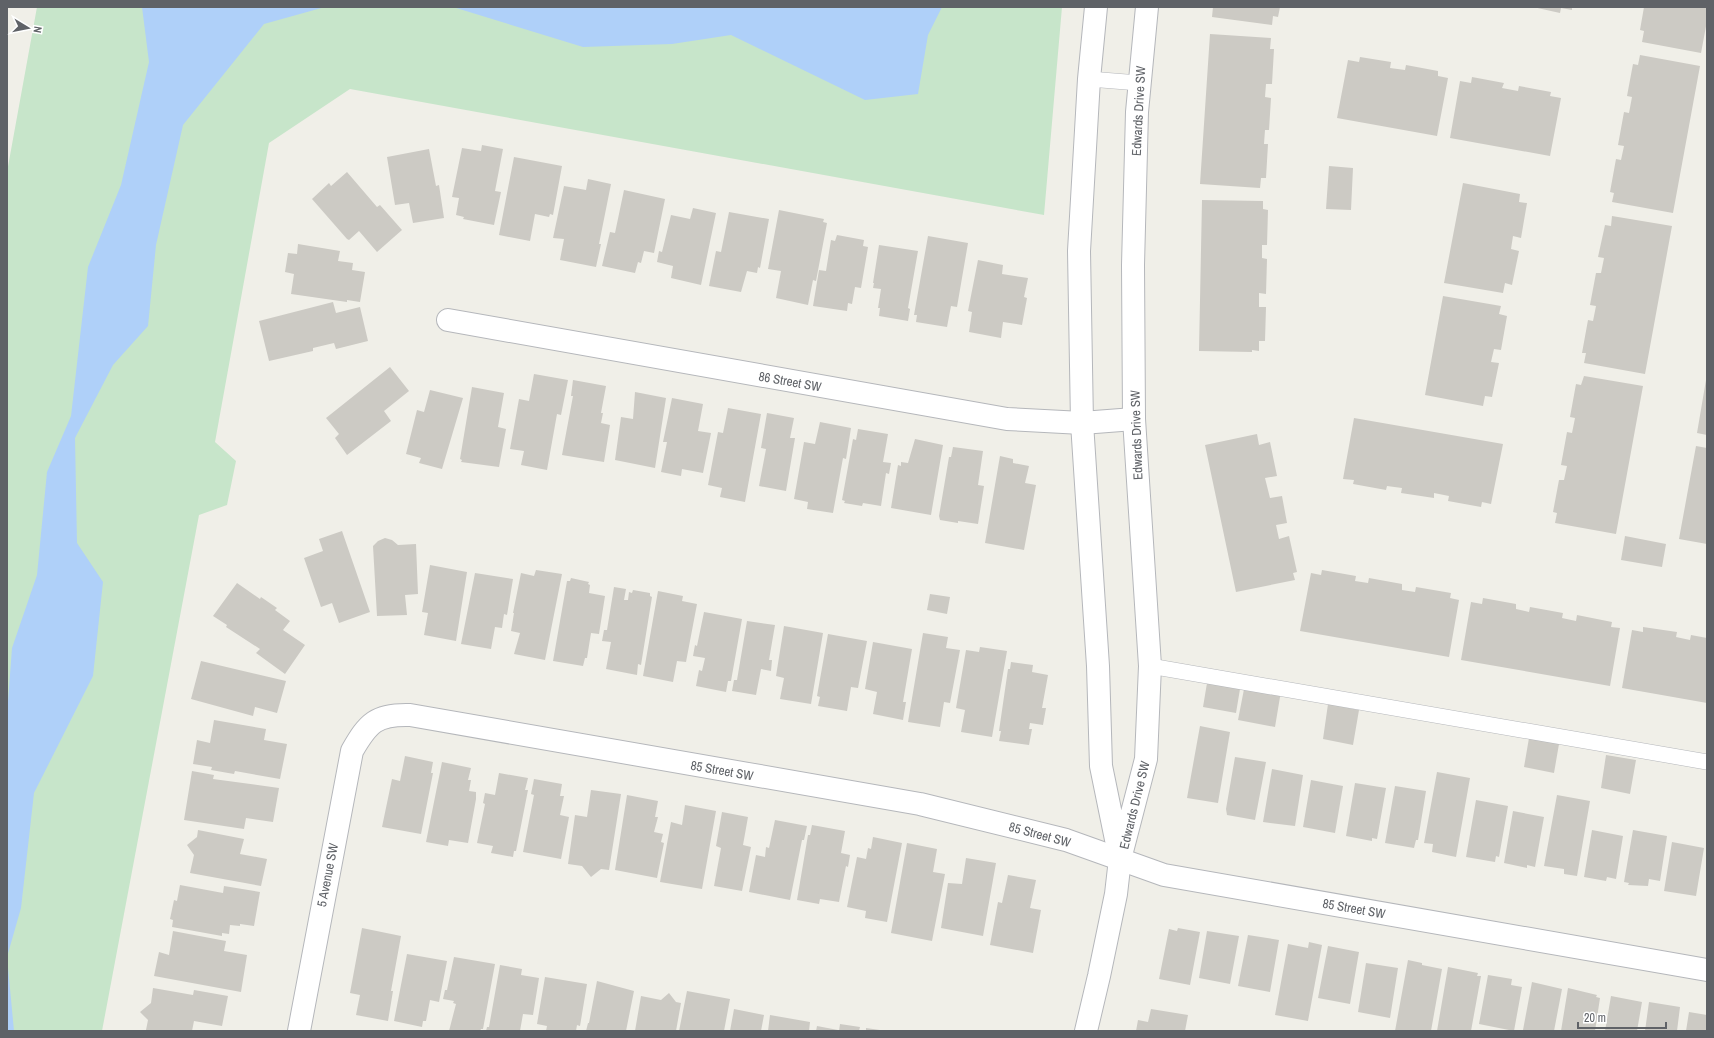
<svg xmlns="http://www.w3.org/2000/svg" width="1714" height="1038" font-family="'Archivo Narrow',sans-serif">
	<style>
		.green { fill: #c7e5ca }
		.water { fill: #afd0f9 }
		.building { fill: #cccac4 }
		.lines { fill: none; stroke-linecap: round; stroke-linejoin: round }
		.service-casing { stroke: #b5b7bb; stroke-width: 16 }
		.minor-casing { stroke: #b5b7bb; stroke-width: 24 }
		.tertiary-casing { stroke: #b5b7bb; stroke-width: 24 }
		.service { stroke: #fff; stroke-width: 15 }
		.minor { stroke: #fff; stroke-width: 22 }
		.tertiary { stroke: #fff; stroke-width: 22 }
		.labels { text-anchor: middle; stroke-width: 3.5; stroke-linejoin: round; paint-order: stroke }
		.street-label { font-size: 13px; fill: #5f6267; stroke: #fff }
	</style>
	<rect width="100%" height="100%" fill="#f0efe8"/>
	<path class="green" d="M37 7H1062L1044 215 350 89 269 143 215 442 236 461 227 505 199 515 102 1031H7V172Z"/>
	<path class="water" d="M142 7H325L264 24 183 125 156 245 148 326 113 365 75 438 77 543 103 582 93 676 34 793 21 908 7 957 14 1031H7V715L12 648 37 575 47 472 71 416 88 267 121 185 149 62Z
		M453 7H942L928 35 918 94 865 100 731 35 672 44 583 47Z"/>
	<path class="building" d="M1213 7H1280L1278 17 1273 16 1272 25 1212 17Z
		M1533 7H1572V10L1561 8 1560 13Z
		M1644 7H1707V21L1701 53 1642 42 1644 31 1640 30Z
		M1210 34 1271 38 1270 49H1274L1272 84H1266L1265 97 1271 98 1269 130H1265L1264 144H1268L1266 178H1261L1260 188 1200 184Z
		M1640 55 1700 66 1673 213 1612 202 1614 193 1610 192 1616 159 1621 160 1624 146 1618 145 1624 112 1629 113 1632 97 1627 96 1633 64 1638 65Z
		M1360 57 1391 62 1390 68 1405 70 1406 65 1438 71V76L1448 78 1437 136 1337 118 1348 60 1359 62Z
		M1472 77 1504 83 1502 88 1518 91 1519 86 1551 92 1550 96 1561 98 1550 156 1450 138 1460 81 1471 83Z
		M482 145 503 149 495 191 501 192 494 225 463 219 464 217 456 215 459 198 452 197 462 148 481 151Z
		M429 149 436 186 439 185 444 218 413 223 409 203 395 205 387 157Z
		M514 157 562 166 553 215 550 214 549 217 535 214 530 241 499 235Z
		M1329 166 1353 168 1351 210 1326 209Z
		M347 172 377 207 380 205 402 230 377 252 359 231 349 240 347 239 312 199 329 183 331 186Z
		M588 179 611 184 599 244H601L596 267 560 260 564 239 553 238 564 186 586 190Z
		M1463 183 1520 194 1519 202 1527 203 1521 238 1513 236 1511 249 1519 251 1512 285 1505 283 1503 293 1444 283Z
		M624 190 665 199 654 253 644 251 641 263 638 262 635 273 602 266 610 232 615 233Z
		M1202 200 1263 201V209L1268 210 1267 245H1262V258L1267 259 1266 294 1259 293V307H1266L1265 341H1259V351L1252 350V352L1199 351Z
		M693 208 716 213 701 285 671 278 673 266 657 262 659 251 662 252 671 215 690 219Z
		M779 210 824 219 823 222 827 223 816 281 813 280 808 305 776 298 781 271 768 269Z
		M729 212 769 219 760 268 758 267 757 273 747 271 741 292 709 286 716 251 721 252Z
		M1612 216 1672 226 1645 374 1584 363 1586 353H1582L1588 320 1593 321 1596 306 1590 305 1596 273H1601L1604 258 1598 257 1605 225 1611 226Z
		M837 235 864 240 863 246 868 247 861 288 855 287 852 304 848 303 847 311 813 306 819 270 826 271 831 240 835 241Z
		M928 236 968 243 957 307 951 306 947 327 916 322 917 315H914Z
		M298 244 340 251 338 261 353 263 352 270 365 272 360 302 347 300V302L291 294 294 274 285 272 288 253 297 254Z
		M879 245 918 251 908 308 910 309 908 321 879 316 880 308H878L881 289 873 288 874 283H873Z
		M978 260 1003 265 1002 274 1028 278 1024 297 1027 298 1022 325 1003 322 1001 338 969 332 972 312 968 311Z
		M1443 296 1501 306 1499 314 1507 316 1501 350 1494 349 1491 362 1499 363 1492 397 1485 396 1483 406 1425 395Z
		M333 302 336 313 360 307 368 341 336 349 334 343 313 348V351L269 361 259 321Z
		M390 367 409 391 384 411 391 421 347 455 335 438 339 434 326 418Z
		M534 374 568 380 561 415 557 414 547 470 521 465 524 451 510 449 519 399 529 401Z
		M1584 376 1643 386 1616 534 1555 523 1557 513 1553 512 1559 480H1564L1567 466 1561 465 1567 432 1572 433 1575 418 1570 417 1576 384 1581 385Z
		M573 380 606 386 601 413H603L601 423 610 425 604 462 562 455 573 396H571Z
		M1706 380H1707V435L1697 433Z
		M472 387 504 393 498 427 506 429 499 467 461 462 462 460 460 459Z
		M430 390 463 398 442 469 419 463 421 458 406 454 417 410 424 412Z
		M635 392 666 398 655 468 615 460 621 417 633 419Z
		M672 398 703 404 698 431 711 433 703 473 682 469 681 476 661 472 667 442H663Z
		M728 408 761 414 745 502 720 497 722 488 708 485 718 432 723 433Z
		M767 413 794 418 790 438H795L786 491 759 486 766 449 761 448Z
		M1354 418 1503 444 1491 504 1482 502 1481 507 1448 501 1449 496 1434 493V498L1401 493 1402 488 1387 486 1386 490 1353 484 1354 480 1343 479Z
		M820 422 851 428 846 459 843 458 833 513 807 509 808 502 794 499 804 442 815 444Z
		M858 429 888 434 883 462 891 463 889 474 886 473 881 506 863 503 862 506 844 503 845 501 842 500 853 439 856 440Z
		M1257 434 1259 445 1270 442 1277 476 1265 478 1270 498 1282 496 1287 523 1276 525 1279 539 1289 536 1297 572 1293 573 1295 580 1236 592 1205 445Z
		M915 439 943 445 931 515 891 508 898 465 901 466V462L908 463Z
		M1696 446 1707 448V544L1679 539Z
		M953 447 983 451 978 485 984 486 978 524 958 521V523L940 520 939 516 949 457H951Z
		M1000 456 1013 459V463L1029 466 1025 483 1036 485 1024 550 985 543Z
		M342 531 370 612 339 623 332 603 321 607 304 558 323 551 319 539Z
		M1625 536 1666 544 1662 567 1621 560Z
		M385 538 392 540 398 545 416 544 418 594 405 595 407 615 377 616 373 546 378 541Z
		M430 565 467 572 456 641 424 635 428 613 422 612Z
		M536 570 562 574 545 660 514 654 520 633 511 631 514 613H513L521 573 534 576Z
		M1322 570 1356 576 1355 581 1368 583 1369 578 1402 584V590L1415 592 1416 587 1451 593 1450 598 1459 600 1449 657 1300 631 1311 573 1321 575Z
		M475 573 513 579 507 615 504 614 502 628 495 627 491 649 461 644Z
		M571 578 589 582 588 584 590 585 589 593 605 596 599 634 591 633 587 658H585L583 666 553 661 567 581H570Z
		M237 583 260 599 261 597 277 608 275 610 290 621 283 630 305 645 285 674 256 653 260 649 226 627 227 625 213 616Z
		M614 587 626 589 624 600H628L629 592 632 593 633 590 650 593V596L652 597 641 665 638 664 637 675 606 669 611 642 602 641 604 630H607Z
		M658 591 683 596 682 601 697 604 686 662 677 661 673 682 643 676Z
		M930 594 950 597 947 614 927 610Z
		M1483 598 1516 604V609L1529 612 1530 607 1563 613 1562 618 1576 621 1577 615 1612 622 1611 627 1620 628 1610 686 1461 660 1471 602 1482 604Z
		M704 612 742 619 731 681H728L726 692 696 686 699 670 702 671 705 658 693 656 695 645 697 646Z
		M747 621 775 625 769 660H772L771 671 761 669 756 695 732 691 734 680H737Z
		M784 626 823 633 811 704 780 699 784 678 776 676Z
		M1643 627 1677 632 1676 637 1690 640 1691 635 1707 638V703L1622 688 1632 630 1643 632Z
		M923 633 948 637 946 648 960 650 950 703 944 702 940 727 908 722Z
		M828 634 867 641 858 688 851 687 847 711 818 706 820 697 817 696Z
		M873 642 912 649 903 702H906L903 720 873 714 877 692 865 689Z
		M980 647 1007 651 992 737 961 732 965 710 956 708 966 650 979 652Z
		M201 661 286 681 277 713 255 707 253 716 191 699Z
		M1011 662 1033 665 1032 672 1048 675 1042 708H1046L1043 725 1030 723 1029 729H1032L1029 745 999 741 1001 731H999L1008 669H1010Z
		M1208 677 1241 683 1236 713 1203 707Z
		M1245 684 1281 691 1275 727 1238 720Z
		M1328 704 1359 710 1353 745 1323 739Z
		M214 720 266 729 264 740 287 744 280 779 235 771 234 774 211 770 212 767 193 764 197 740 210 743Z
		M1200 726 1230 732 1218 803 1187 798Z
		M1529 738 1559 744 1554 773 1524 767Z
		M1606 755 1636 760 1630 794 1601 788Z
		M405 756 433 762 431 773H433L421 834 382 827 392 779 400 781Z
		M1235 757 1266 762 1255 820 1227 815 1226 809Z
		M442 762 471 768 468 780H471L469 791 476 792V799L468 843 449 840 448 846 426 842Z
		M1272 769 1303 775 1295 826 1263 822Z
		M192 771 214 775 213 779 279 788 273 822 246 818 244 829 184 820Z
		M1437 772 1470 778 1456 857 1432 852 1433 844 1424 843Z
		M499 773 528 778 525 790H528L516 851H514L513 857 491 853 493 846 477 843 485 804 483 803 485 793 495 795Z
		M534 779 562 784 560 796H564L560 815 569 817 561 859 523 852 534 795 531 794Z
		M1311 780 1343 786 1335 833 1303 827Z
		M1355 783 1386 788 1377 839 1372 838V841L1346 836Z
		M1395 786 1426 791 1418 840H1416L1414 848 1385 843Z
		M591 790 621 794 609 870 601 869 591 877 582 866 568 864 575 815 587 817Z
		M627 795 658 801 655 817H658L654 832 663 834 661 842 664 843 657 878 615 870Z
		M1557 795 1590 801 1577 876 1564 874V869L1544 866Z
		M1476 800 1508 806 1499 857 1496 856 1495 862 1466 857Z
		M685 805 716 811 702 889 660 882 671 822 682 825Z
		M1513 811 1544 817 1535 867 1527 865V868L1504 863Z
		M722 812 748 817 743 845 751 847 742 891 714 886 721 848 716 846Z
		M775 820 807 826 804 840H802L790 900 749 892 756 855 765 857 766 847 769 848Z
		M812 825 845 831 841 853 850 855 848 867 846 866 839 902 820 899 819 904 797 900 808 835H810Z
		M198 830 244 839 240 854 267 859 261 886 190 873 194 855 187 845 197 837Z
		M1592 830 1623 836 1616 879 1607 877 1606 881 1584 877Z
		M1633 830 1667 836 1660 881 1649 879 1648 886 1628 885 1629 883 1624 882Z
		M873 837 902 843 887 922 865 918 866 911 847 907 857 857 866 859 868 848 871 849Z
		M1672 842 1704 848 1696 896 1664 891Z
		M907 843 937 849 933 872 945 874 932 941 891 933Z
		M966 858 996 863 983 936 941 928 948 883 962 884Z
		M1008 875 1036 880 1030 908 1041 910 1033 953 990 945 998 902 1002 903Z
		M180 885 223 893 224 886 260 892 254 926 240 924V926L230 925 229 934 222 933V936L172 927 173 920 170 919 174 900 177 901Z
		M362 928 401 936 391 991H393L388 1021 356 1015 360 995 350 993Z
		M1178 928 1200 932 1190 985 1159 979 1169 929 1177 931Z
		M173 931 226 941 224 951 247 955 241 992 154 976 159 952 169 955Z
		M1207 931 1239 936 1230 984 1199 978Z
		M1248 935 1279 940 1270 992 1238 986Z
		M1309 942 1322 945 1308 1021 1275 1015 1288 944 1308 948Z
		M1328 946 1359 952 1350 1004 1318 998Z
		M407 954 447 961 439 1002 430 1000 426 1021H423L422 1027 394 1021Z
		M454 957 495 964 483 1029H481L480 1031H449L456 1004 453 1003 454 1001 443 999 445 990H447Z
		M1408 960 1422 963V965L1442 969 1431 1031H1395Z
		M1366 963 1398 968 1390 1018 1358 1012Z
		M500 965 522 969 521 975 539 978 533 1015 523 1014 520 1031H486L487 1027H489Z
		M1448 967 1478 973 1477 976H1481L1471 1031H1437Z
		M1488 975 1512 979 1511 985 1522 987 1514 1031 1479 1024Z
		M545 977 587 984 580 1026 577 1025 576 1031H546L547 1026 537 1024Z
		M597 981 634 991 626 1031 618 1030 617 1031H586L588 1023H589Z
		M1532 982 1562 989 1554 1031 1523 1030Z
		M153 988 193 995 194 990 228 996 222 1026 194 1021 192 1031 146 1030 148 1020 140 1012 151 1003Z
		M1568 988 1597 995 1596 997 1600 998 1595 1031H1561Z
		M687 991 730 999 724 1031H679Z
		M669 993 676 1002 681 1003 676 1031H635L641 996 661 1000Z
		M1611 996 1642 1002 1637 1031H1605Z
		M1649 1002 1680 1007 1677 1031H1645Z
		M734 1009 764 1015 761 1031H730Z
		M1151 1009 1188 1015 1185 1031H1136L1138 1020 1148 1022Z
		M1689 1012 1707 1015V1031H1686Z
		M770 1015 810 1022 809 1031H768Z
		M840 1024 860 1027 859 1031H839Z
		M817 1026 838 1030V1031H816Z
		M866 1028 880 1030V1031H866Z"/>
	<g class="lines">
		<defs>
			<path id="service" d="M1089 79 1139 83
				M1150 666 1707 762"/>
			<path id="minor" d="M448 320 1007 419 1082 423 1134 419
				M299 1031 352 751C368 723 376 714 410 715L920 804 1066 840 1164 875 1707 970"/>
			<path id="tertiary" d="M1096 7 1089 79 1079 251 1082 423 1098 666 1101 766 1119 854
				M1086 1031 1099 976 1116 894 1120 859 1146 759 1150 666 1134 419 1133 265 1137 112 1147 7"/>
		</defs>
		<use href="#service" class="service-casing"/>
		<use href="#minor" class="minor-casing"/>
		<use href="#tertiary" class="tertiary-casing"/>
		<use href="#service" class="service"/>
		<use href="#minor" class="minor"/>
		<use href="#tertiary" class="tertiary"/>
	</g>
	<g class="labels">
		<g class="street-label">
			<text transform="translate(1138 111) rotate(-87)" y="5">Edwards Drive SW</text>
			<text transform="translate(790 381) rotate(10)" y="5">86 Street SW</text>
			<text transform="translate(1136 435) rotate(-92)" y="5">Edwards Drive SW</text>
			<text transform="translate(722 770) rotate(10)" y="5">85 Street SW</text>
			<text transform="translate(1134 805) rotate(-76)" y="5">Edwards Drive SW</text>
			<text transform="translate(1040 834) rotate(15)" y="5">85 Street SW</text>
			<text transform="translate(327 875) rotate(-79)" y="5">5 Avenue SW</text>
			<text transform="translate(1354 908) rotate(10)" y="5">85 Street SW</text>
		</g>
	</g>
	<rect width="1714" height="1038" fill="none" stroke="#5f6267" stroke-width="16"/>
	<g transform="translate(28 28) rotate(100)" stroke="#ffffff" stroke-width="3" paint-order="stroke">
	<path d="M0-3L7 15L0 10L-7 15Z" fill="#5f6267"/>
	<text y="-6" font-size="11" font-weight="bold" text-anchor="middle" fill="#5f6267">N</text>
	</g>
	<path d="M1578 1022v6h88v-6" fill="none" stroke="#5f6267" stroke-width="2"/>
	<text x="1584" y="1022" font-size="12" fill="#5f6267" stroke="#ffffff" stroke-width="3" paint-order="stroke">20 m</text>
</svg>
